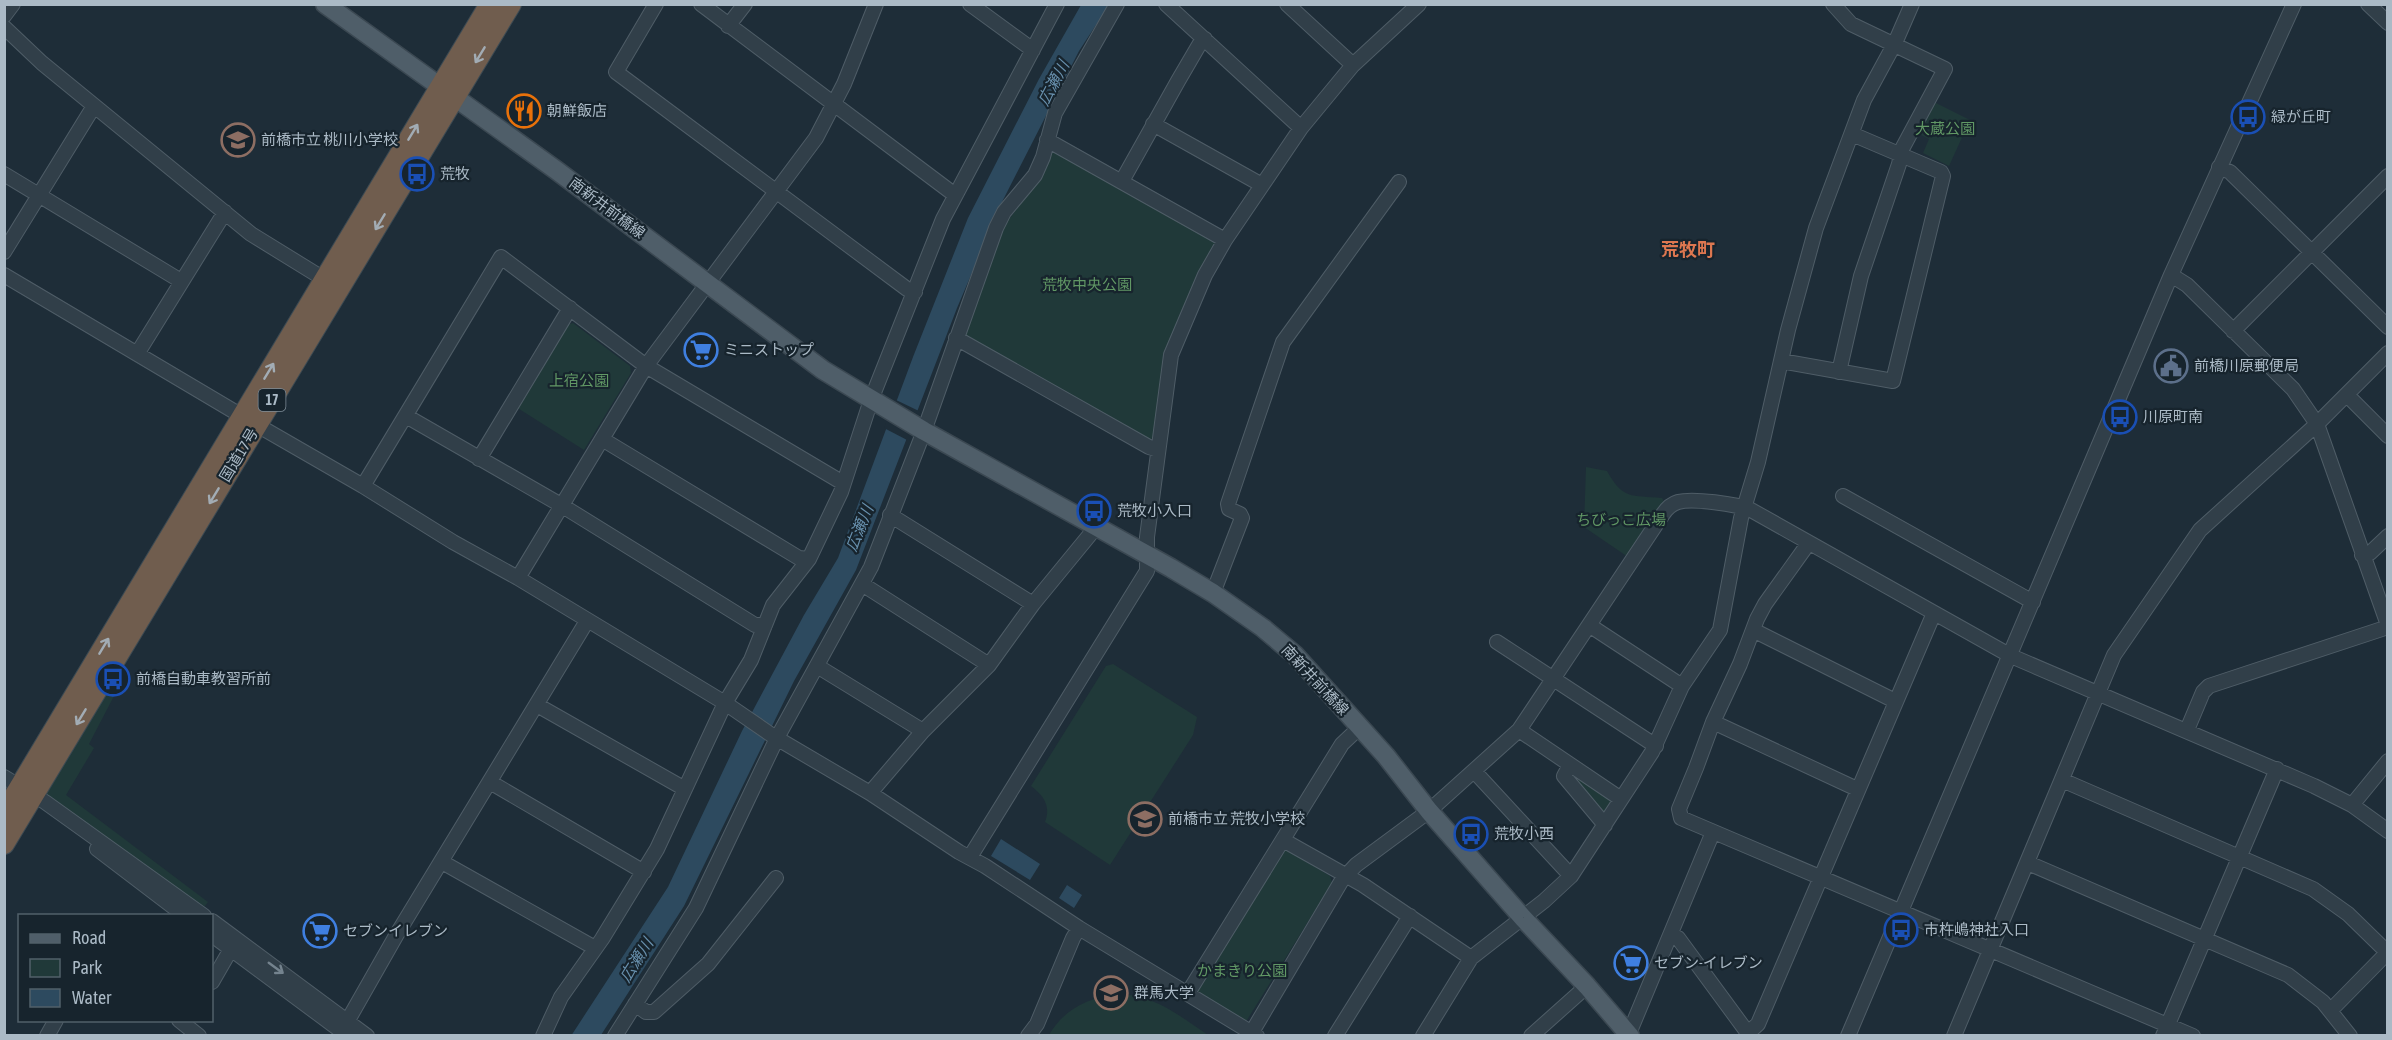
<svg xmlns="http://www.w3.org/2000/svg" width="2392" height="1040" font-family="'Asap Condensed','Noto Sans JP',sans-serif">
	<style>
		.green { fill: #203939 }
		.water { fill: #2d4a5f }
		.pier { fill: #1e2d38 }
		.lines { fill: none; stroke-linecap: round; stroke-linejoin: round }
		.minor-casing { stroke: #4f5d67; stroke-width: 16 }
		.major-casing { stroke: #3b4852; stroke-width: 21 }
		.highway-casing { stroke: #3c4a53; stroke-width: 22 }
		.minor { stroke: #313f49; stroke-width: 14 }
		.major { stroke: #4f5e69; stroke-width: 18 }
		.highway { stroke: #705d4e; stroke-width: 20 }
		.oneway { stroke: #a2acb4 }
		.oneway2 { stroke: #74838e }
		.labels { text-anchor: middle; stroke-width: 4.5; stroke-linejoin: round; paint-order: stroke }
		.shield { fill: #17242d; stroke: #7f8d98; stroke-width: 1.5 }
		.shield-label { font-size: 14px; font-weight: bold; fill: #abbac6 }
		.poi-label { font-size: 15px; fill: #abbac6; stroke: #17242d; text-anchor: start }
		.park-label { font-size: 15px; fill: #619865; stroke: #17242d }
		.street-label { font-size: 15px; fill: #abbac6; stroke: #17242d }
		.water-label { font-size: 16px; font-style: italic; fill: #6890ad; stroke: #17242d }
		.quarter-label { font-size: 18px; font-weight: bold; fill: #dd7750; stroke: #17242d }
	</style>
	<rect width="100%" height="100%" fill="#1e2d38"/>
	<path class="green" d="M1934 102 1970 120 1949 166 1923 153 1929 139 1917 133Z
		M1056 151 1216 243 1203 267 1155 437 1148 440 966 336 965 331 1006 223 1040 179 1048 155Z
		M573 323 630 366 631 373 584 450 516 407 567 325Z
		M1586 467 1607 471C1623 500 1631 495 1662 498L1665 503 1628 557 1584 527Z
		M1113 664 1197 717 1193 735 1110 865 1045 822C1051 806 1044 796 1031 786L1106 666Z
		M103 688 114 696 89 744 94 748 66 795 208 902 205 906 198 905 39 793Z
		M1572 770 1617 799 1605 817 1569 779Z
		M1287 850 1330 876 1332 883 1247 1020 1240 1022 1197 992V988L1282 852Z
		M1117 994C1155 995 1178 1015 1208 1035H1049C1064 1009 1088 998 1117 994Z"/>
	<path class="water" d="M1081 5H1109L1079 51 1002 202 957 308 856 570 794 681 684 906 601 1035 571 1036 668 887 742 731 804 615 838 558 913 357 968 218 1039 79Z
		M1001 839 1040 864 1030 880 991 856Z
		M1067 885 1082 895 1074 908 1059 898Z"/>
	<path class="pier" d="M894 399 921 412 909 441 884 428Z"/>
	<g class="lines">
		<defs>
			<path id="minor" d="M656 4 616 72 907 289 915 292
				M701 4 955 195
				M970 4 1033 50
				M1166 4 1301 128
				M1287 4 1353 65
				M1833 4 1851 24 1945 69 1902 149 1899 164 1861 276 1839 372
				M2368 4 2388 23
				M4 16 13 4
				M728 26 745 4
				M4 27 42 63 251 234 324 279
				M1153 124 1262 185
				M1047 140 1225 240
				M2219 167 2230 172 2388 327
				M4 174 181 281
				M1122 181 1178 81 1199 45 1205 39
				M4 252 94 106
				M4 275 257 425 363 486 453 542 518 578 725 703 773 736 870 793 959 852 985 866 1079 928 1257 1036
				M2171 275 2187 285 2293 389 2317 424 2388 625
				M2233 331 2388 176
				M956 338 1149 447 1158 450
				M137 354 225 212
				M1781 361 1893 381 1943 176 1941 172 1852 134
				M2347 395 2388 436
				M406 416 561 505 755 625H765
				M602 439 799 558 809 559
				M479 459 570 308
				M363 486 501 257 646 366 843 483
				M1843 496 2033 602
				M890 515 1033 604
				M1808 544 1765 604 1757 619 1740 664 1713 722 1696 768 1679 809 1681 818 2193 1036
				M2362 555 2370 553 2388 536
				M518 578 646 366 816 138 844 84 876 4
				M862 584 989 665
				M1213 593 1242 518 1240 514 1229 509 1228 504 1283 342 1399 182
				M1589 625 1682 686
				M1753 630 1895 701
				M1497 642 1656 746
				M817 666 923 731
				M537 705 685 789
				M1713 722 1857 789
				M1519 730 1621 799
				M2187 730 2203 692 2209 686 2388 627
				M1570 765 1564 776 1605 825
				M1474 771 1571 876
				M4 777 45 802 204 916
				M2062 780 2313 889 2348 914 2387 952
				M490 782 644 872
				M870 793 923 731 989 665 1033 604 1097 526
				M2352 805 2388 761
				M1283 840 1363 885 1471 958
				M97 849 185 916
				M970 857 1147 571V537L1171 355 1205 275 1225 240 1301 128 1353 65 1419 4
				M442 862 595 948
				M2028 863 2288 975 2323 1002 2350 1036
				M212 921 367 1036
				M1671 934 1678 938 1750 1036
				M212 935 348 1036
				M212 982 231 949
				M1188 993 1342 744 1360 727
				M635 1004 646 1012H654L708 964 776 878
				M2331 1010 2388 952
				M179 1020 199 1036
				M1252 1032 1342 880 1356 865 1429 811 1519 730 1663 514C1667 508 1671 504 1678 502 1693 498 1736 504 1751 510L2011 656 2314 786 2352 805 2388 831
				M1748 1033 1758 1024 1934 613
				M47 1036 56 1020
				M339 1036 397 934 587 621
				M543 1036 561 997 602 939 657 849 725 703 751 660 773 605 809 559 841 492 871 400 943 219 1057 4
				M615 1036 696 908 777 738 871 567 924 431 996 228 1004 212 1035 175 1043 157 1055 113 1117 4
				M1028 1036 1037 1024 1073 938 1079 928
				M1335 1036 1410 916
				M1423 1036 1471 958 1544 901 1571 876 1652 752 1682 686 1720 630 1741 518 1758 462 1788 330 1816 228 1864 100 1895 43 1912 4
				M1531 1036 1587 986
				M1628 1036 1713 832
				M1848 1036 2171 275 2294 4
				M1954 1036 2114 655 2200 530 2317 424 2388 353
				M2163 1036 2277 769"/>
			<path id="major" d="M325 4 556 170 823 370 924 431 1171 568 1213 593 1263 628 1295 655 1386 756 1429 811 1523 918 1587 986 1630 1036"/>
			<path id="highway" d="M4 813 490 4
				M4 844 511 4"/>
		</defs>
		<use href="#minor" class="minor-casing"/>
		<use href="#major" class="major-casing"/>
		<use href="#highway" class="highway-casing"/>
		<use href="#minor" class="minor"/>
		<use href="#major" class="major"/>
		<use href="#highway" class="highway"/>
	</g>
	<defs><path id="oneway-shaft" d="M-6 0H5M1.5-3L5.5 0L1.5 3" fill="none" stroke-width="1.6" stroke-linecap="round" stroke-linejoin="round" transform="scale(1.5)"/></defs>
	<g class="oneway">
		<use href="#oneway-shaft" transform="translate(480 55) rotate(121)"/>
		<use href="#oneway-shaft" transform="translate(413 132) rotate(-59)"/>
		<use href="#oneway-shaft" transform="translate(380 222) rotate(121)"/>
		<use href="#oneway-shaft" transform="translate(269 371) rotate(-59)"/>
		<use href="#oneway-shaft" transform="translate(214 496) rotate(121)"/>
		<use href="#oneway-shaft" transform="translate(104 646) rotate(-59)"/>
		<use href="#oneway-shaft" transform="translate(81 717) rotate(121)"/>
	</g>
	<use class="oneway2" href="#oneway-shaft" transform="translate(276 968) rotate(36)"/>
	<defs>
		<symbol id="restaurant-ring" viewBox="-11 -11 22 22"><circle r="9.5" fill="#17242d" stroke="#e8710a" stroke-width="1.5"/><path d="M-5-6h1v4h1v-4h1v4h1v-4h1v5L-1.5 .5V6h-2V.5L-5-1ZM5-6V6H3V1.5H1.5Q1.5-4 5-6Z" fill="#e8710a"/></symbol>
		<symbol id="bus-ring" viewBox="-11 -11 22 22"><circle r="9.5" fill="#17242d" stroke="#1a4fb4" stroke-width="1.5"/><path d="M-5-6H5V4H4V6H2V4H-2V6H-4V4H-5ZM-3.5-4V0h7V-4ZM-3.5 1.2v1.5H-2V1.2ZM2 1.2v1.5H3.5V1.2Z" fill="#1a4fb4"/></symbol>
		<symbol id="school-ring" viewBox="-11 -11 22 22"><circle r="9.5" fill="#17242d" stroke="#8d6e63" stroke-width="1.5"/><path d="M0-5L7-2L0 1L-7-2ZM-4 1L0 2.5L4 1V4Q0 6-4 4Z" fill="#8d6e63"/></symbol>
		<symbol id="supermarket-ring" viewBox="-11 -11 22 22"><circle r="9.5" fill="#17242d" stroke="#3f7fe0" stroke-width="1.5"/><path d="M-6-5.5h2.5l.6 2H6L4.5 2H-2.5L-4.4-4H-6ZM-1.5 3.2a1.3 1.3 0 1 0 .1 0ZM3 3.2a1.3 1.3 0 1 0 .1 0Z" fill="#3f7fe0"/></symbol>
		<symbol id="civic-ring" viewBox="-11 -11 22 22"><circle r="9.5" fill="#17242d" stroke="#5c6f8a" stroke-width="1.5"/><path d="M-.6-6.5H3V-4.5H.6V-3L4-1V1h2V6H-6V1h2V-1L-.6-3ZM-1.2 2.5V6h2.4V2.5Z" fill="#5c6f8a"/></symbol>
		<symbol id="university-ring" viewBox="-11 -11 22 22"><circle r="9.5" fill="#17242d" stroke="#8d6e63" stroke-width="1.5"/><path d="M0-5L7-2L0 1L-7-2ZM-4 1L0 2.5L4 1V4Q0 6-4 4Z" fill="#8d6e63"/></symbol>
	</defs>
	<g fill-rule="evenodd">
		<use href="#restaurant-ring" x="505" y="92" width="38" height="38"/>
		<use href="#bus-ring" x="2229" y="98" width="38" height="38"/>
		<use href="#school-ring" x="219" y="121" width="38" height="38"/>
		<use href="#bus-ring" x="398" y="155" width="38" height="38"/>
		<use href="#supermarket-ring" x="682" y="331" width="38" height="38"/>
		<use href="#civic-ring" x="2152" y="347" width="38" height="38"/>
		<use href="#bus-ring" x="2101" y="398" width="38" height="38"/>
		<use href="#bus-ring" x="1075" y="492" width="38" height="38"/>
		<use href="#bus-ring" x="94" y="660" width="38" height="38"/>
		<use href="#school-ring" x="1126" y="800" width="38" height="38"/>
		<use href="#bus-ring" x="1452" y="815" width="38" height="38"/>
		<use href="#bus-ring" x="1882" y="911" width="38" height="38"/>
		<use href="#supermarket-ring" x="301" y="912" width="38" height="38"/>
		<use href="#supermarket-ring" x="1612" y="944" width="38" height="38"/>
		<use href="#university-ring" x="1092" y="974" width="38" height="38"/>
	</g>
	<g class="labels">
		<rect class="shield" x="258.5" y="389" width="27" height="22" rx="4.5"/>
		<g class="shield-label">
			<text x="272" y="405">17</text>
		</g>
		<g class="poi-label">
			<text x="547" y="116">朝鮮飯店</text>
			<text x="2271" y="122">緑が丘町</text>
			<text x="261" y="145">前橋市立 桃川小学校</text>
			<text x="440" y="179">荒牧</text>
			<text x="724" y="355">ミニストップ</text>
			<text x="2194" y="371">前橋川原郵便局</text>
			<text x="2143" y="422">川原町南</text>
			<text x="1117" y="516">荒牧小入口</text>
			<text x="136" y="684">前橋自動車教習所前</text>
			<text x="1168" y="824">前橋市立 荒牧小学校</text>
			<text x="1494" y="839">荒牧小西</text>
			<text x="1924" y="935">市杵嶋神社入口</text>
			<text x="343" y="936">セブンイレブン</text>
			<text x="1654" y="968">セブン-イレブン</text>
			<text x="1134" y="998">群馬大学</text>
		</g>
		<g class="park-label">
			<text x="1945" y="134">大蔵公園</text>
			<text x="1087" y="290">荒牧中央公園</text>
			<text x="579" y="386">上宿公園</text>
			<text x="1621" y="525">ちびっこ広場</text>
			<text x="1242" y="976">かまきり公園</text>
		</g>
		<g class="street-label">
			<text transform="translate(607 208) rotate(37)" y="5">南新井前橋線</text>
			<text transform="translate(239 455) rotate(-59)" y="5">国道17号</text>
			<text transform="translate(1315 680) rotate(47)" y="5">南新井前橋線</text>
		</g>
		<g class="water-label">
			<text transform="translate(1053 83) rotate(-62)" y="6">広瀬川</text>
			<text transform="translate(859 528) rotate(-68)" y="6">広瀬川</text>
			<text transform="translate(636 960) rotate(-58)" y="6">広瀬川</text>
		</g>
		<g class="quarter-label">
			<text x="1688" y="256">荒牧町</text>
		</g>
	</g>
	<rect width="2392" height="1040" fill="none" stroke="#abbac6" stroke-width="12"/>
	<rect x="18" y="914" width="195" height="108" fill="#17242d" stroke="#52606a" stroke-width="1.5"/>
	<rect x="30" y="934" width="30" height="9" fill="#4f5e69" stroke="#52606a" stroke-width="1.5"/>
	<text x="72" y="944" font-size="18" fill="#abbac6">Road</text>
	<rect x="30" y="959" width="30" height="18" fill="#203939" stroke="#52606a" stroke-width="1.5"/>
	<text x="72" y="974" font-size="18" fill="#abbac6">Park</text>
	<rect x="30" y="989" width="30" height="18" fill="#2d4a5f" stroke="#52606a" stroke-width="1.5"/>
	<text x="72" y="1004" font-size="18" fill="#abbac6">Water</text>
</svg>
